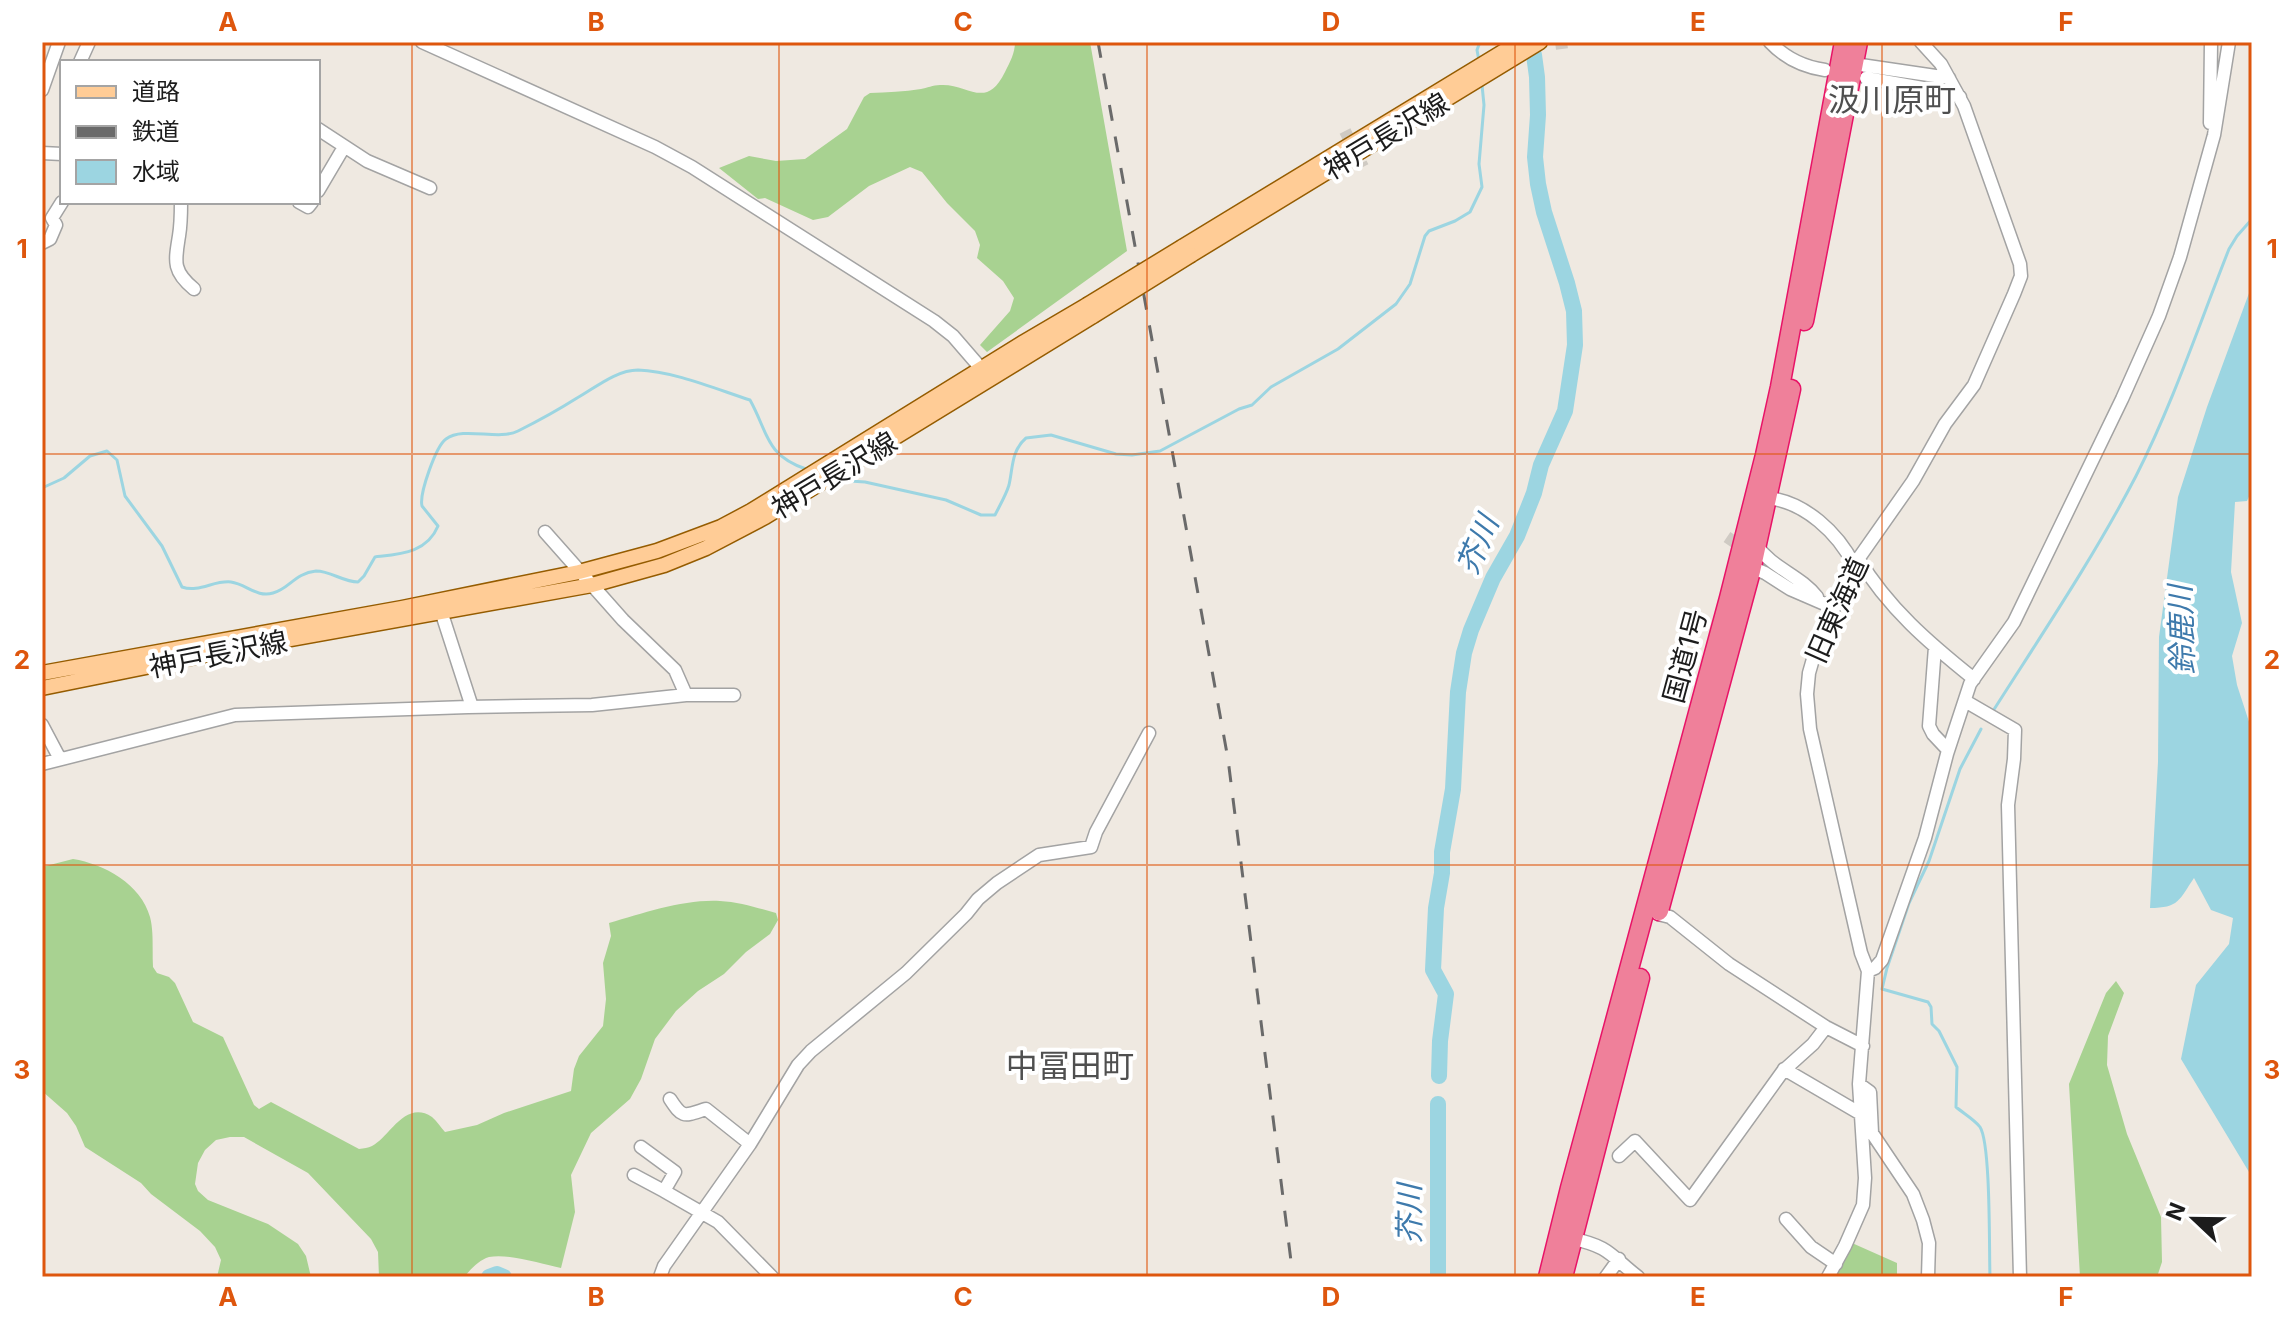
<svg xmlns="http://www.w3.org/2000/svg" width="2294" height="1319" font-family="Inter,'Noto Sans JP',sans-serif">
	<style>
		.forest { fill: #a8d291 }
		.water { fill: #9cd5e1 }
		.lines { fill: none; stroke-linecap: round; stroke-linejoin: round }
		.stream { stroke: #9cd5e1; stroke-width: 3 }
		.river { stroke: #9cd5e1; stroke-width: 16 }
		.minor-tunnel { stroke: #cfcac3; stroke-width: 12; stroke-dasharray: 12 6; stroke-linecap: butt }
		.minor-casing { stroke: #a3a3a3; stroke-width: 15 }
		.major-casing { stroke: #955c00; stroke-width: 17 }
		.highway-casing { stroke: #e81367; stroke-width: 21 }
		.minor { stroke: #fff; stroke-width: 12 }
		.major { stroke: #ffcc96; stroke-width: 14 }
		.highway { stroke: #ef809a; stroke-width: 18 }
		.rail { stroke: #6a6a6a; stroke-width: 3; stroke-dasharray: 16 16; stroke-linecap: butt }
		.major-bridge-casing { stroke: #955c00; stroke-width: 17; stroke-linecap: butt }
		.major-bridge { stroke: #ffcc96; stroke-width: 14 }
		.grid { fill: none; stroke: #de560d; stroke-width: 2; stroke-opacity: 0.55 }
		.labels { text-anchor: middle; stroke-width: 8; stroke-linejoin: round; paint-order: stroke }
		.street-label { font-size: 28px; fill: #1c1c1c; stroke: #fff }
		.water-label { font-size: 30px; font-style: italic; fill: #3e7aac; stroke: #fff }
		.quarter-label { font-size: 32px; fill: #4f4f4f; stroke: #fff }
		.neatline { fill: none; stroke: #de560d; stroke-width: 3 }
		.grid-label { font-size: 26px; text-anchor: middle; font-weight: bold; fill: #de560d }
	</style>
	<rect width="100%" height="100%" fill="#efe9e1"/>
	<path class="forest" d="M1015 42H1090L1127 251 987 352 980 345 1010 311 1014 298 1003 281 977 258 980 245 975 231 947 203 922 172 910 167 869 186 828 217 813 220 765 198 758 199 719 168 749 156 776 161 805 159 847 129 864 97 870 93C887 92 904 92 921 89 927 88 933 85 940 85 968 83 986 111 1005 72 1010 62 1015 53 1015 42Z
		M73 859C104 864 141 884 150 917 154 932 152 951 153 967L157 973 169 977 175 983 193 1022 223 1037 254 1105 259 1109 271 1102 359 1149C364 1148 368 1148 372 1146 389 1138 405 1099 432 1117 437 1121 441 1128 445 1132L477 1125 504 1113 571 1091 574 1069 579 1056 603 1026 606 999 603 963 611 936 609 923C644 913 684 899 720 901 739 902 758 908 776 913L778 920 770 934 746 952 724 974 698 991 676 1011 655 1039 641 1079 630 1099 591 1133 571 1175 575 1212 561 1268C542 1264 508 1253 489 1257 479 1260 471 1269 464 1277H379L378 1252 371 1239 308 1173 244 1137H230L216 1140 205 1150 198 1163 195 1184 198 1191 208 1200 268 1224 298 1244 306 1256 311 1277H217L221 1260 215 1247 200 1231 151 1194 141 1183 85 1147 76 1126 67 1113 42 1091V867Z
		M2116 981 2124 993 2108 1036 2107 1065 2127 1134 2161 1217 2162 1262 2157 1277H2080L2069 1084 2106 993Z
		M1852 1243 1897 1263V1277H1832Z"/>
	<path class="water" d="M2252 285V490L2247 501 2235 502 2231 572 2242 623 2232 656 2237 685 2252 731V1177L2181 1059 2196 985 2229 944 2233 918 2211 910 2194 878C2179 900 2179 908 2150 908L2158 762 2159 637 2178 497 2207 407Z"/>
	<g class="lines">
		<path class="stream" d="M1479 61 1477 50 1480 42
			M835 480 865 482 946 500 981 515H995C1000 505 1006 495 1009 485 1013 468 1011 451 1026 438L1051 435 1116 454 1132 455 1160 451 1239 409 1252 405 1271 387 1338 349 1396 304 1410 284 1425 236 1429 231 1455 221 1470 212 1482 187 1479 164 1484 105 1482 85
			M42 488 64 478 90 456 107 451 117 460 125 496 162 546 182 587C199 593 214 580 231 582 246 584 257 598 273 593 289 589 295 573 316 571 331 571 343 582 358 582L364 576 375 557C400 554 427 553 438 526L422 506C419 494 436 446 446 439 464 426 498 441 518 431 538 421 558 410 577 398 595 388 616 370 638 370 673 371 716 389 750 400 768 432 765 455 806 469
			M1993 711C2042 634 2094 557 2136 476 2173 403 2199 325 2229 249L2237 236 2252 219
			M1981 729 1960 769 1929 861 1909 903 1887 968 1882 989 1928 1002 1931 1007 1932 1024 1939 1031 1957 1067 1956 1107C1963 1113 1975 1120 1980 1127 1991 1144 1989 1252 1990 1277"/>
		<path class="river" d="M1439 1076 1440 1041 1446 994 1433 970 1436 908 1442 873V852L1453 789 1458 692 1464 653 1471 630 1493 578 1517 536 1534 493 1541 465 1565 411 1575 345 1574 311 1567 283 1544 212 1538 184 1535 157 1538 115 1537 77 1534 55 1528 42
			M489 1277 497 1274 504 1277
			M1438 1277V1104"/>
		<path class="minor-tunnel" d="M1561 42 1562 49
			M1345 131 1363 167
			M1727 537 1777 571"/>
		<defs>
			<path id="minor" d="M422 42 655 147 692 167 934 321 953 336 985 373
				M1770 42C1785 58 1804 67 1825 70
				M80 62 89 42
				M1854 64 1949 78
				M1866 78 1940 91 1960 97
				M42 90 59 42
				M2210 123 2211 42
				M318 129 367 161 430 188
				M42 153 62 154
				M318 191 344 147
				M181 202C181 213 181 224 179 236 175 261 172 271 194 289
				M299 202 308 207 312 202
				M42 243 50 239 56 225 52 218 62 202
				M1768 498C1805 502 1838 533 1854 565
				M545 532 623 620 675 670 686 695
				M1757 546C1772 568 1801 576 1817 597
				M1858 558C1888 608 1929 643 1974 679
				M1751 571 1758 570 1765 573 1790 589 1834 608
				M441 611 472 707
				M1935 647 1929 726 1933 734 1948 750
				M1965 701 2015 730 2014 759 2008 805 2020 1277
				M42 725 60 759
				M42 764 235 715 468 707 592 705 686 695H734
				M1658 914 1670 917 1729 964 1826 1027 1863 1046
				M1868 971 1875 968 1882 960 1925 838 1947 754 1970 684 2014 622 2122 399 2159 316 2180 257 2214 135 2229 42
				M1784 1069 1861 1114
				M1859 1084 1870 1092 1872 1133 1913 1194 1923 1220 1929 1243 1928 1277
				M670 1099C683 1119 684 1116 706 1109L750 1144
				M641 1147 675 1172 664 1191 718 1222 772 1277
				M1619 1156 1635 1141 1690 1200 1783 1071 1813 1044 1826 1027
				M634 1175 664 1191
				M1786 1219 1811 1247 1836 1264
				M1573 1239C1609 1246 1611 1256 1638 1277
				M660 1277 664 1266 750 1144 798 1065 811 1051 906 973 966 914 978 899 997 883 1039 855 1091 847 1096 832 1149 733
				M1606 1277 1619 1259
				M1828 1277 1845 1246 1863 1205 1865 1178 1859 1084 1868 971 1861 953 1810 729 1807 694 1809 673 1817 645 1854 565 1913 481 1945 424 1974 385 2014 294 2021 276 2020 264 1964 106 1941 64 1921 42"/>
			<path id="major" d="M1182 247 1519 42
				M1191 255 1540 42
				M42 673 402 608 579 572 657 551 721 527 751 511 1024 342 1087 305
				M42 688 235 649 592 585 664 565 706 548 765 517 1093 316"/>
			<path id="highway" d="M1804 321 1858 42
				M1659 911 1751 571 1791 389
				M1548 1277 1570 1188 1729 598 1765 455 1780 387 1844 42
				M1563 1277 1640 978"/>
		</defs>
		<use href="#minor" class="minor-casing"/>
		<use href="#major" class="major-casing"/>
		<use href="#highway" class="highway-casing"/>
		<use href="#minor" class="minor"/>
		<use href="#major" class="major"/>
		<use href="#highway" class="highway"/>
		<path class="rail" d="M1098 42 1228 759 1293 1277"/>
		<defs>
			<path id="major-bridge" d="M1087 305 1182 247
				M1093 316 1191 255"/>
		</defs>
		<use href="#major-bridge" class="major-bridge-casing"/>
		<use href="#major-bridge" class="major-bridge"/>
	</g>
	<path class="grid" d="M412 42V1277M779 42V1277M1147 42V1277M1515 42V1277M1882 42V1277M42 454H2252M42 865H2252"/>
	<g class="labels">
		<g class="street-label">
			<text transform="translate(1386 136) rotate(-31)" y="10">神戸長沢線</text>
			<text transform="translate(834 475) rotate(-31)" y="10">神戸長沢線</text>
			<text transform="translate(1837 610) rotate(-66)" y="10">旧東海道</text>
			<text transform="translate(218 654) rotate(-11)" y="10">神戸長沢線</text>
			<text transform="translate(1685 656) rotate(-75)" y="10">国道1号</text>
		</g>
		<g class="water-label">
			<text transform="translate(1478 545) rotate(-67)" y="10">芥川</text>
			<text transform="translate(2182 630) rotate(-92)" y="10">鈴鹿川</text>
			<text transform="translate(1410 1214) rotate(-90)" y="10">芥川</text>
		</g>
		<g class="quarter-label">
			<text x="1892" y="111">汲川原町</text>
			<text x="1070" y="1077">中冨田町</text>
		</g>
	</g>
	<rect width="2294" height="1319" fill="none" stroke="#ffffff" stroke-width="88"/>
	<rect x="60" y="60" width="260" height="144" fill="#ffffff" stroke="#a4a4a4" stroke-width="2"/>
	<rect x="76" y="86" width="40" height="12" fill="#ffcc96" stroke="#a4a4a4" stroke-width="2"/>
	<text x="132" y="100" font-size="24" fill="#1c1c1c">道路</text>
	<rect x="76" y="126" width="40" height="12" fill="#6a6a6a" stroke="#a4a4a4" stroke-width="2"/>
	<text x="132" y="140" font-size="24" fill="#1c1c1c">鉄道</text>
	<rect x="76" y="160" width="40" height="24" fill="#9cd5e1" stroke="#a4a4a4" stroke-width="2"/>
	<text x="132" y="180" font-size="24" fill="#1c1c1c">水域</text>
	<g transform="translate(2194 1219) rotate(292)" stroke="#ffffff" stroke-width="6" paint-order="stroke">
	<path d="M0-6L14 30L0 20L-14 30Z" fill="#1c1c1c"/>
	<text y="-12" font-size="22" font-weight="bold" text-anchor="middle" fill="#1c1c1c">N</text>
	</g>
	<rect x="44" y="44" width="2206" height="1231" class="neatline"/>
	<g class="grid-label">
		<text x="228" y="31">A</text>
		<text x="596" y="31">B</text>
		<text x="963" y="31">C</text>
		<text x="1331" y="31">D</text>
		<text x="1698" y="31">E</text>
		<text x="2066" y="31">F</text>
		<text x="22" y="258">1</text>
		<text x="2272" y="258">1</text>
		<text x="22" y="669">2</text>
		<text x="2272" y="669">2</text>
		<text x="22" y="1079">3</text>
		<text x="2272" y="1079">3</text>
		<text x="228" y="1306">A</text>
		<text x="596" y="1306">B</text>
		<text x="963" y="1306">C</text>
		<text x="1331" y="1306">D</text>
		<text x="1698" y="1306">E</text>
		<text x="2066" y="1306">F</text>
	</g>
</svg>
